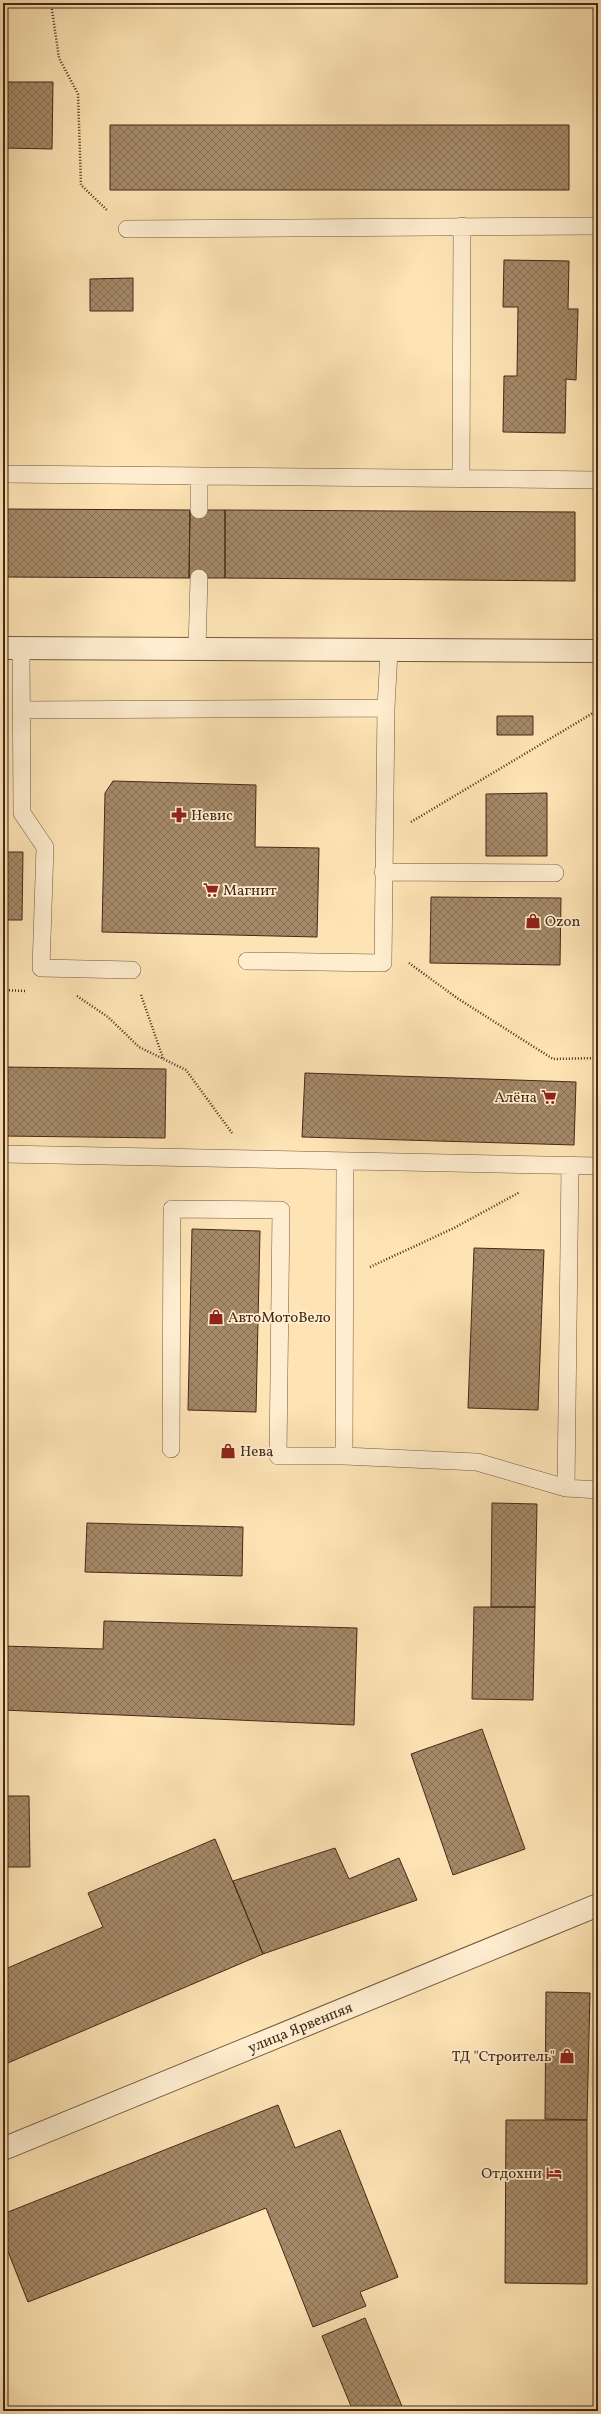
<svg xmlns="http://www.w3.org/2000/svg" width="601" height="2414" font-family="Vollkorn,serif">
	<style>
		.building { fill: url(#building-cross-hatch); stroke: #452817 }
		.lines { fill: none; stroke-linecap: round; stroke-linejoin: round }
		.service-casing { stroke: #73573e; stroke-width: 18 }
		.minor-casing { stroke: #73573e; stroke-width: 24 }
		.path { stroke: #452817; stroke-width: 2.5; stroke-dasharray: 1 2; stroke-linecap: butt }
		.service { stroke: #feedcf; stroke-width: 17 }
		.minor { stroke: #feedcf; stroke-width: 22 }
		.labels { text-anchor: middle; stroke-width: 3.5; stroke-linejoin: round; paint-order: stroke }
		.poi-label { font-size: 15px; fill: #452817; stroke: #feedcf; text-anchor: start }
		.street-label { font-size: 15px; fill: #452817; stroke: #feedcf }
	</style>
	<defs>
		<pattern id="building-cross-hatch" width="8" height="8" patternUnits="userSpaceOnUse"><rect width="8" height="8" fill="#a58a69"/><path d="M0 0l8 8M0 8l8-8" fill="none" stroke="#887155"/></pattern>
	</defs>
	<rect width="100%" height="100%" fill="#fee4b5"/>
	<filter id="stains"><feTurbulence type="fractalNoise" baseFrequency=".005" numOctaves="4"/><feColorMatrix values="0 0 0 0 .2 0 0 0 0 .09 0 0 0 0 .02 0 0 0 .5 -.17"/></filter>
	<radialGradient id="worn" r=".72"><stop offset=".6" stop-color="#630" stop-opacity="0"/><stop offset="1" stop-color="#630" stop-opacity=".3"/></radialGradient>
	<path class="building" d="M3 82H53L52 149 3 148Z
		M110 125H569V190H110Z
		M504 260 569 261 568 309H578L576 380 566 379 565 433 503 432 504 376H517L518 307H503Z
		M133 278V311H90V279Z
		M3 509 190 510 189 578 3 577Z
		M190 510H225V578H189Z
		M225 510 575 512V581L225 578Z
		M497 716H533V735H497Z
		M113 781 256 785 255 847 319 848 317 937 102 932 105 793Z
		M547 793V856H486V794Z
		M3 852H23L22 920H3Z
		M431 897 561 898 560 965 430 963Z
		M3 1067 166 1069 165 1138 3 1136Z
		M305 1073 576 1082 574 1145 302 1137Z
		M192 1229 260 1231 256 1412 188 1410Z
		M474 1248 544 1250 538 1410 468 1408Z
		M492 1503 537 1504 535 1607H491Z
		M87 1523 243 1527 242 1576 85 1572Z
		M474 1607H535L533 1700 472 1699Z
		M104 1621 357 1628 354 1725 3 1710V1646L103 1649Z
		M482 1729 525 1849 453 1875 411 1754Z
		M3 1796H29L30 1867H3Z
		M215 1839 263 1954 3 2065V1970L103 1927 88 1893Z
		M335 1848 349 1879 399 1858 417 1900 263 1954 233 1881Z
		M546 1992 590 1993 587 2120 545 2119Z
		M278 2105 295 2148 340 2130 398 2277 360 2292 366 2306 313 2327 266 2208 28 2302 3 2239V2214Z
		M506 2120H587V2284L505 2283Z
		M365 2318 404 2411H353L322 2336Z"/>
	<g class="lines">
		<defs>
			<path id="service" d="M127 229 598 226
				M3 474 598 480
				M461 479 462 226
				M199 510V476
				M21 647 22 813 45 847 41 968 132 970
				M197 649 199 578
				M22 710 386 708
				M383 872 555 873
				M247 961 383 963 386 708 389 651
				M3 1154 598 1166
				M345 1161 344 1456 477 1462 566 1488 598 1490
				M171 1449 172 1209 281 1210 278 1456H344
				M566 1488 570 1165"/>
			<g id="minor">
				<path d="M3 648 598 651"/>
				<path id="s1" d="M3 2149 598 1905"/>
			</g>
		</defs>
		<use href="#service" class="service-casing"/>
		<use href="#minor" class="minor-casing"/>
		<path class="path" d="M51 3 59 58 78 94 81 185 108 211
			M411 822 598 710
			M409 963 457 998 553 1059 598 1058
			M3 990 26 991
			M141 995 163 1058
			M77 996 108 1017 139 1047 186 1070 232 1133
			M370 1267 454 1228 520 1192"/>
		<use href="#service" class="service"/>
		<use href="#minor" class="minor"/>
	</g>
	<defs>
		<symbol id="pharmacy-bare" viewBox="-9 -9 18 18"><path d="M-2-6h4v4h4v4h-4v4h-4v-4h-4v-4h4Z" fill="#8f2418" stroke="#feedcf" stroke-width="2.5" paint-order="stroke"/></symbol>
		<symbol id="supermarket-bare" viewBox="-9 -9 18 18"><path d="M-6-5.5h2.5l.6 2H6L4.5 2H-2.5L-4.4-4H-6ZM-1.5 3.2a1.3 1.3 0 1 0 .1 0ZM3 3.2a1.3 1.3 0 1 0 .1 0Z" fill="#8f2418" stroke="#feedcf" stroke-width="2.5" paint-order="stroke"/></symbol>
		<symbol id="shop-bare" viewBox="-9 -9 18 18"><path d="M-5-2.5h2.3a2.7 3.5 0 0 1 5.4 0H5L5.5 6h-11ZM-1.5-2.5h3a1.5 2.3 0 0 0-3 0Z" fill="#8f2418" stroke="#feedcf" stroke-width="2.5" paint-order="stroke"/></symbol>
		<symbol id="hotel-bare" viewBox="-9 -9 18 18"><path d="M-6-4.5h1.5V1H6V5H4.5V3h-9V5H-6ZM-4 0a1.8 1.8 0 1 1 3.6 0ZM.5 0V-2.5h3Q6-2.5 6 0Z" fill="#8f2418" stroke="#feedcf" stroke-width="2.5" paint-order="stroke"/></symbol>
	</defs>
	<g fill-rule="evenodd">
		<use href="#pharmacy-bare" x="168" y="804" width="22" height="22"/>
		<use href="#supermarket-bare" x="200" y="879" width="22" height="22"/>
		<use href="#shop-bare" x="522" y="910" width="22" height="22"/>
		<use href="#supermarket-bare" x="538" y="1086" width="22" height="22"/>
		<use href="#shop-bare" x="205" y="1306" width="22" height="22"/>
		<use href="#shop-bare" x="217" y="1440" width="22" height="22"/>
		<use href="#shop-bare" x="556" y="2045" width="22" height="22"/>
		<use href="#hotel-bare" x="543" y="2162" width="22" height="22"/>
	</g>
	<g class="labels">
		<g class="poi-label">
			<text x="191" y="820">Невис</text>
			<text x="223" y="895">Магнит</text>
			<text x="545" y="926">Ozon</text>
			<text x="537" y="1102" text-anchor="end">Алёна</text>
			<text x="228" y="1322">АвтоМотоВело</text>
			<text x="240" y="1456">Нева</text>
			<text x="555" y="2061" text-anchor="end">ТД "Строитель"</text>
			<text x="542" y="2178" text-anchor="end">Отдохни</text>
		</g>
		<g class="street-label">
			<text dy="5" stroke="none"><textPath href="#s1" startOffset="321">улица Ярвенпяя</textPath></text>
		</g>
	</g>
	<rect width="601" height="2414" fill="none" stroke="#fee4b5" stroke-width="16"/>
	<rect x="4" y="4" width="593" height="2406" fill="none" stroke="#452817" stroke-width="2"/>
	<rect x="8" y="8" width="585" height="2398" fill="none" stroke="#452817"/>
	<rect width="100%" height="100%" filter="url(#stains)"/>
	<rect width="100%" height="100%" fill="url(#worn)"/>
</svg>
